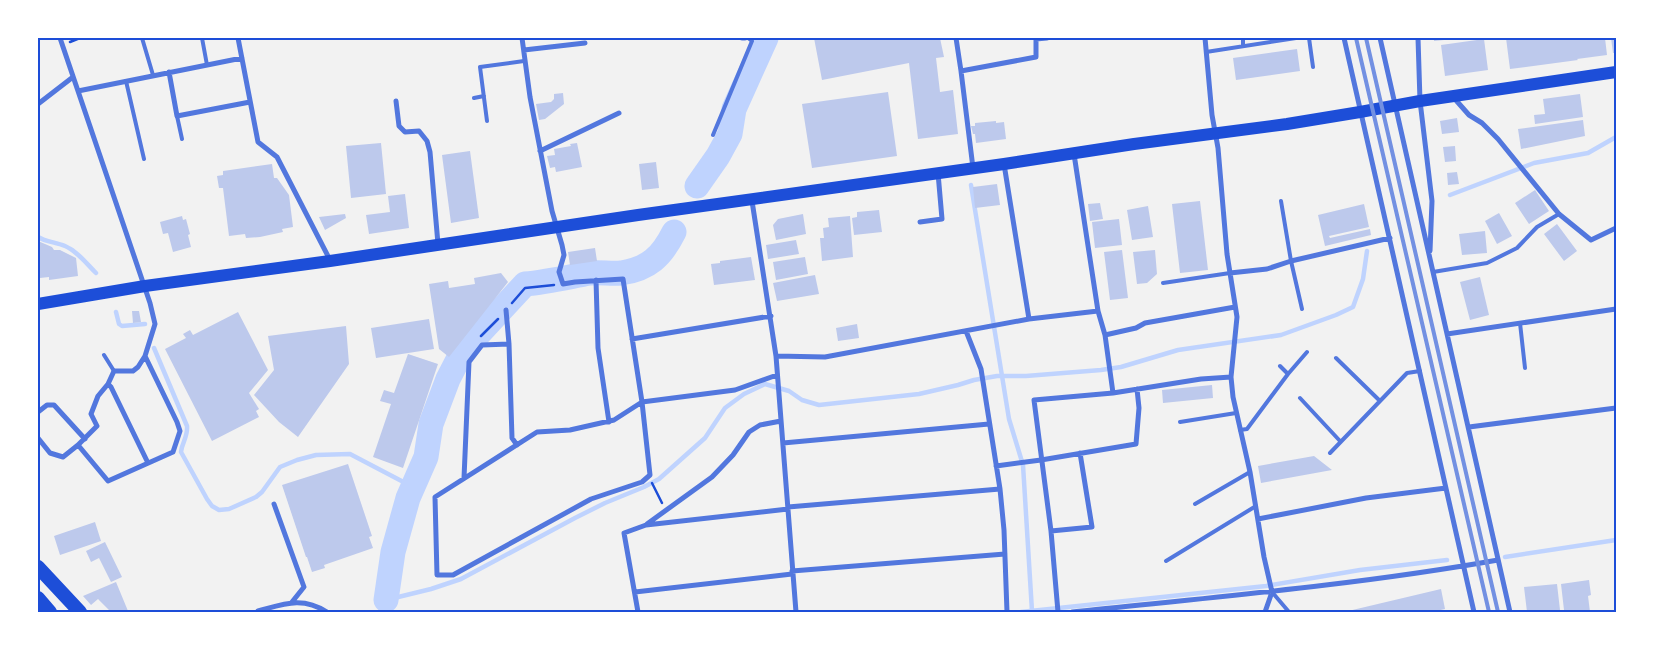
<svg xmlns="http://www.w3.org/2000/svg" width="1654" height="650" font-family="Raleway,sans-serif">
	<style>
		.lines { fill: none; stroke-linecap: round; stroke-linejoin: round }
		.stream { stroke: #bfd3fe; stroke-width: 4.5 }
		.river { stroke: #bfd3fe; stroke-width: 25 }
		.building { fill: #bdc9ec }
		.path { stroke: #1d4ed8; stroke-width: 2.5 }
		.service { stroke: #5277de; stroke-width: 4 }
		.minor { stroke: #5277de; stroke-width: 5 }
		.primary { stroke: #1d4ed8; stroke-width: 12 }
		.trunk { stroke: #1d4ed8; stroke-width: 14 }
		.rail { stroke: #7290e2; stroke-width: 4 }
		.neatline { fill: none; stroke: #1d4ed8; stroke-width: 2 }
	</style>
	<rect width="100%" height="100%" fill="#f2f2f2"/>
	<g class="lines">
		<path class="stream" d="M971 185 1009 419 1023 465 1032 611
			M1450 195 1534 163 1588 153 1616 137
			M38 237C46 242 55 242 65 246 77 251 86 263 96 273
			M116 312 119 324 122 326 145 324
			M154 348 187 426C188 437 182 442 181 452L207 499 212 506 219 510 229 509 256 497 262 492 280 467 297 460 316 455 350 454 413 487
			M1505 557 1616 540
			M380 612 386 600 431 589 461 579 575 518 605 503 644 487 659 479 705 438 725 408 744 394 765 384 789 391 802 400 819 405 919 394 958 385 974 380 997 376H1026L1101 370 1121 367 1178 350 1281 335 1336 315 1353 307 1363 279 1367 251
			M1021 612 1266 586 1360 570 1447 560"/>
		<path class="river" d="M697 186 718 156 730 134 734 109 766 38
			M386 600 393 552 408 498 426 457 431 424 448 379 462 352 525 284C547 282 568 277 590 273 601 272 611 274 621 273 649 269 662 256 674 232"/>
	</g>
	<path class="building" d="M814 38H940L944 57 936 58 940 92 953 90 958 134 918 139 909 63 822 80Z
		M1434 38H1454V39L1434 41Z
		M1506 38H1605L1607 55 1577 59 1578 60 1510 69Z
		M1611 38H1616V53H1613Z
		M1484 39 1488 70 1445 76 1441 45Z
		M1297 49 1300 71 1236 80 1233 58Z
		M888 92 897 156 812 168 802 104Z
		M563 93 564 104 545 119 539 120 536 104 551 102 554 99V94Z
		M1580 94 1583 117 1535 124 1534 115 1545 114 1543 99Z
		M1457 118 1459 132 1442 134 1440 121Z
		M1583 120 1585 136 1521 149 1518 129Z
		M996 121V123L1004 122 1006 139 976 143 975 134H973L971 126H975V123Z
		M381 143 386 194 351 198 346 146Z
		M577 143 582 167 556 172 555 167 550 168 547 156 555 155 554 149 571 146 570 144Z
		M1455 146 1456 161 1445 162 1443 147Z
		M470 151 479 218 451 223 442 155Z
		M656 162 659 188 642 190 639 164Z
		M272 164 274 178H277L289 195 293 227 282 229 283 232 260 237 246 238 245 234 229 236 223 188H219L217 176 223 175V171Z
		M1457 172 1459 184 1448 185 1447 173Z
		M997 184 1000 205 975 208 973 187Z
		M1535 190 1549 211 1529 224 1515 203Z
		M405 194 409 228 369 234 366 215 390 212 388 196Z
		M1200 201 1208 270 1180 273 1172 204Z
		M1100 203 1103 219 1090 221 1088 204Z
		M1364 204 1369 227 1329 236 1330 238 1370 229 1371 235 1325 246 1318 215Z
		M1148 206 1153 237 1132 240 1127 210Z
		M879 210 882 232 854 235 852 218 857 217V212Z
		M1499 213 1512 236 1497 244 1485 221Z
		M345 214 346 218 325 230 319 217Z
		M803 214 806 234 776 240 773 225 778 219Z
		M182 216 183 220 186 219 190 234 188 235 191 247 173 252 168 233 163 234 160 222Z
		M850 216 853 257 822 261 820 238H824L823 228 829 227 828 218Z
		M1119 219 1122 245 1095 248 1092 222Z
		M1557 224 1577 251 1564 261 1544 234Z
		M1485 231 1487 253 1462 255 1459 234Z
		M796 240 799 254 768 259 766 245Z
		M38 241 52 247 54 250H60L76 258 78 276 49 280V277L40 278 38 261Z
		M595 248 597 261 570 265 568 252Z
		M1122 250 1128 298 1110 300 1104 252Z
		M1155 250 1157 274 1147 283 1137 284 1133 252Z
		M751 257 755 280 714 285 711 264 720 263V261Z
		M805 257 808 274 776 280 773 262Z
		M501 273 508 282 449 357 439 349 429 284 448 281 449 288 475 284 474 278Z
		M815 275 819 294 777 301 773 283Z
		M1480 277 1489 315 1470 320 1460 282Z
		M132 311H139L141 322 133 323Z
		M238 312 268 370 249 393 259 409 256 411 259 417 212 441 165 349 186 338 183 334 190 330 193 335Z
		M429 319 434 349 376 358 371 328Z
		M857 324 859 338 838 341 836 328Z
		M346 326 349 364 298 437 279 422 254 395 274 370 268 336Z
		M408 354 438 364 403 468 373 457 391 404 380 401 384 390 394 393Z
		M1212 385 1213 398 1163 403 1162 390Z
		M1314 456 1332 470 1261 483 1258 466Z
		M348 464 372 536 369 537 373 548 324 565 325 568 312 572 307 557H306L282 485Z
		M95 522 101 541 60 555 54 536Z
		M105 542 122 577 111 582 99 558 91 562 86 551Z
		M1589 580 1591 595 1588 596 1590 612H1527L1524 587 1557 584 1560 610H1564L1561 584Z
		M116 582 128 611 126 612H111L98 599 91 605 83 596Z
		M1441 589 1445 609 1432 612H1344Z"/>
	<g class="lines">
		<path class="path" d="M70 42 80 38
			M512 303 525 288 554 285
			M481 336 498 319
			M652 483 662 503"/>
		<path class="service" d="M142 38 153 75
			M202 38 207 65
			M1243 38V46
			M1309 38 1313 67
			M1206 52 1296 38
			M126 81 144 159
			M474 98 484 96
			M177 116 182 139
			M487 121 480 67 524 61
			M713 135 752 41 748 38
			M1281 201 1291 261 1302 309
			M1433 272 1487 263 1517 248 1537 227 1559 214
			M1163 283 1230 273
			M1520 323 1525 368
			M104 355 114 371
			M1336 358 1380 401
			M1280 366 1288 374
			M1300 398 1340 441
			M1180 422 1236 413
			M1240 430 1247 429 1288 374 1307 352
			M1330 453 1407 373 1420 371
			M1195 504 1250 472
			M1166 561 1256 506
			M1272 592 1289 612"/>
		<path class="minor" d="M60 38 150 303 155 324 145 356 177 422 180 431 173 452 108 481 78 445
			M238 38 258 142 277 157 330 260
			M522 38 530 97 552 211 562 245 564 255 559 272 563 284 575 282 623 279 642 402 650 475 642 482 591 499 453 575H437L435 497 537 432 570 430 614 420 642 402 735 390 777 375
			M742 38H745
			M956 38 961 71 973 168
			M1205 38 1212 115 1218 148 1227 254 1237 317 1231 377 1233 397 1250 472 1264 557 1272 592 1265 612
			M1344 38 1474 612
			M1380 38 1510 612
			M1418 38 1420 101 1432 201 1430 251
			M1036 39 1047 38
			M524 50 585 43
			M961 71 1036 57V38
			M169 72 177 116 250 102
			M78 91 242 58
			M1454 98 1469 115 1482 123 1498 139 1559 214 1591 240 1616 228
			M396 101 399 126 405 132 419 131 427 141 430 152 438 244
			M38 104 73 77
			M540 151 619 113
			M1074 154 1098 311 1105 335 1113 393
			M1004 164 1029 319
			M752 201 776 356 796 612
			M920 222 942 219 938 173
			M1230 273 1267 269 1291 261 1390 238
			M596 280 598 348 609 422
			M506 310 509 344 512 438 517 445
			M966 331 981 369 1000 489 1004 530 1007 612
			M1447 334 1616 309
			M1105 335 1136 328 1145 323 1235 307
			M632 339 771 316
			M776 356 825 357 1029 319 1098 311
			M108 384 111 387 148 463
			M38 412 47 405H54L85 439
			M1469 427 1616 408
			M38 438 50 453 63 457 78 445 97 426 91 414 98 396 108 384 114 371H133L138 367 145 356
			M783 443 989 424
			M996 466 1041 460 1136 444 1139 408 1137 389
			M464 478 469 362 482 345 509 344
			M274 504 304 587 292 602
			M788 507 1000 489
			M1258 519 1366 498 1446 488
			M647 524 712 477 733 455 749 432 760 425 781 421
			M1051 531 1092 527 1080 453
			M792 571 1005 554
			M635 592 792 574
			M258 611C284 604 302 596 327 612
			M638 612 624 533 646 525 788 509
			M1058 612 1051 531 1034 400 1113 393 1201 379 1231 377
			M1072 612C1214 597 1357 585 1498 560"/>
		<path class="primary" d="M38 304 145 286 330 261 638 215 1004 164 1134 144 1287 124 1360 112 1420 101 1616 72"/>
		<path class="trunk" d="M38 567 80 612
			M38 598 50 612"/>
		<path class="rail" d="M1356 38 1489 612
			M1366 38 1498 612"/>
	</g>
	<rect width="1654" height="650" fill="none" stroke="#ffffff" stroke-width="78"/>
	<rect x="39" y="39" width="1576" height="572" class="neatline"/>
</svg>
